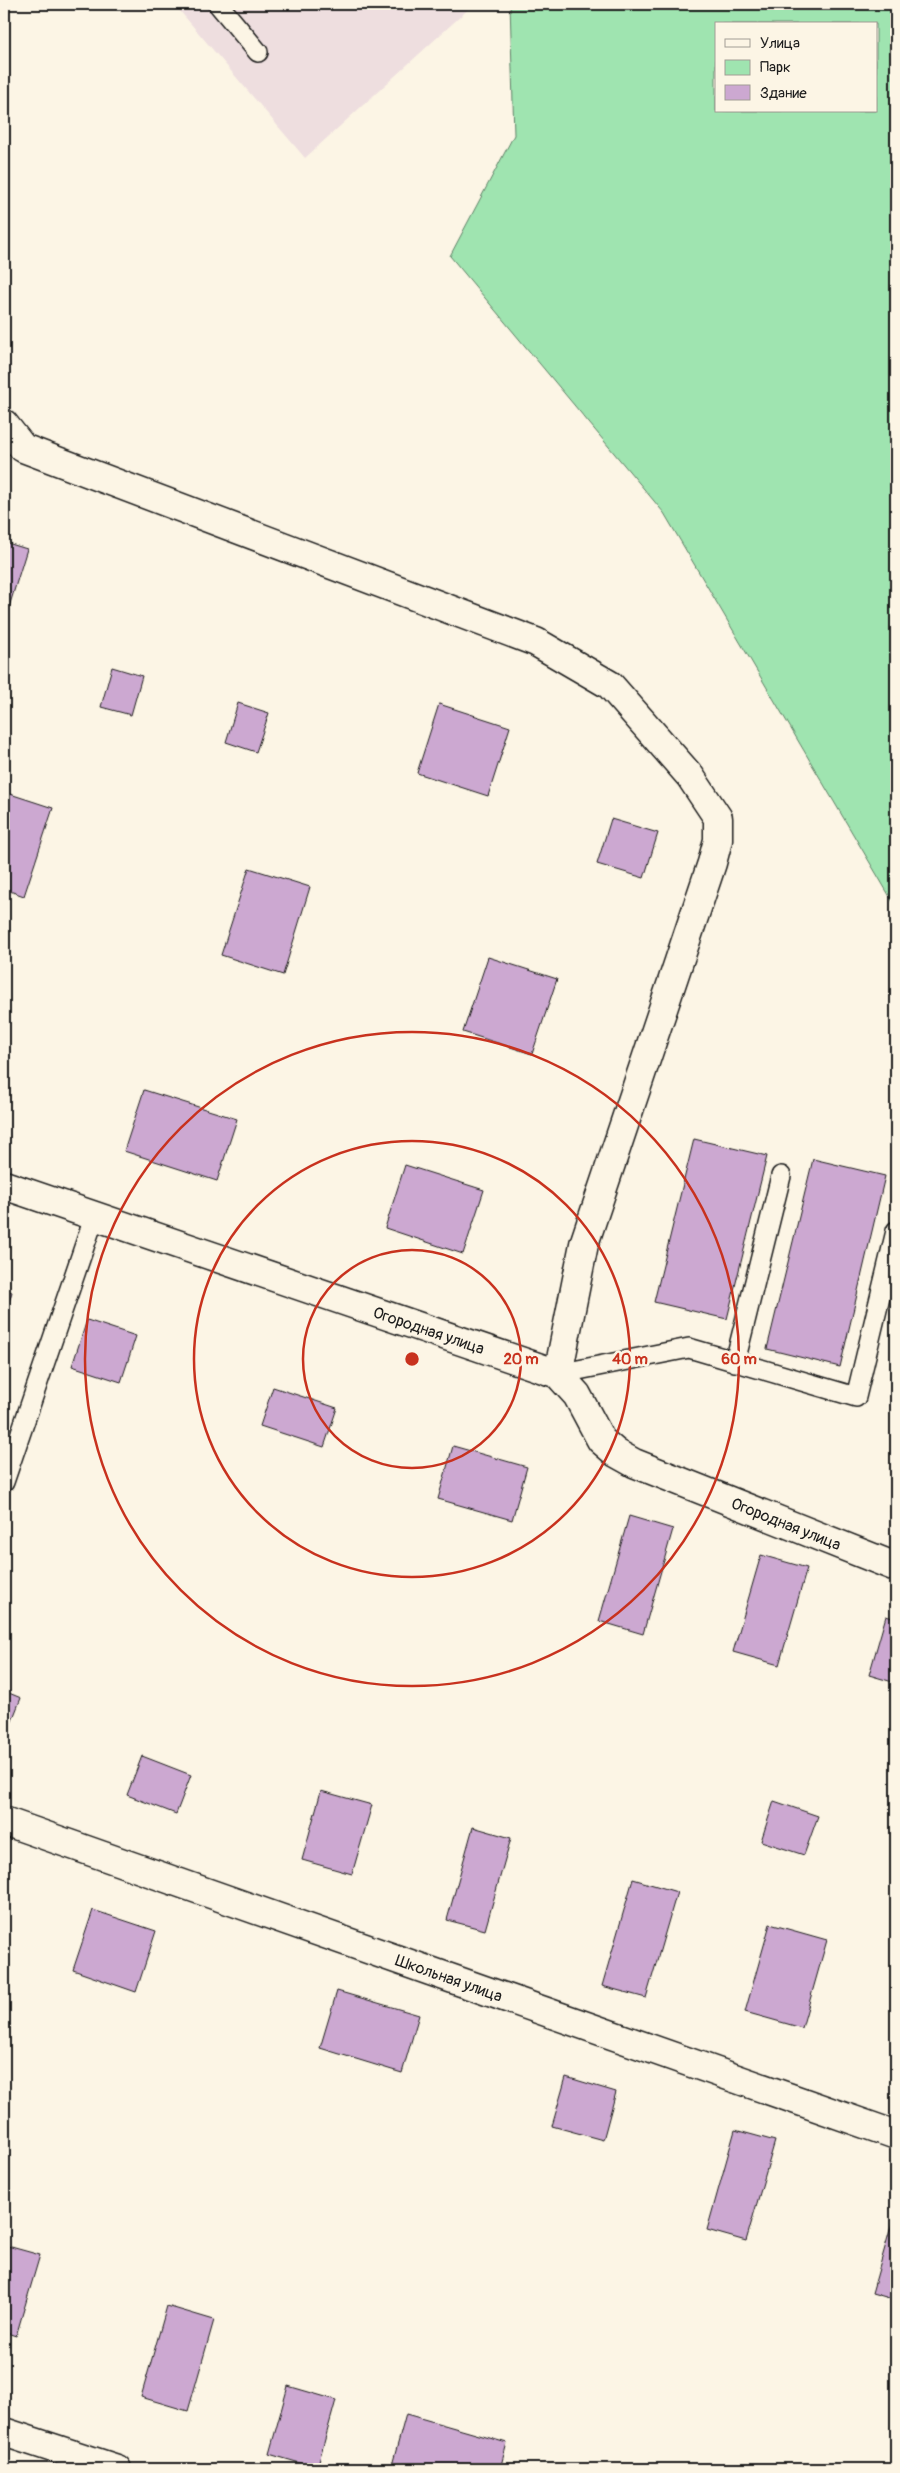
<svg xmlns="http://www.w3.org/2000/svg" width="900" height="2473" font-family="Pangolin,sans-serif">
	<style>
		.built { fill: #eededf }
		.green { fill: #9fe4b0; stroke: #5e8066; fill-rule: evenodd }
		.building { fill: #cca8d1; stroke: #1c1c1c }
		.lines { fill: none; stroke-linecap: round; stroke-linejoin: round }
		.service-casing { stroke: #1c1c1c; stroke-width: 22 }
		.minor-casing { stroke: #1c1c1c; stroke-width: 31 }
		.service { stroke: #fcf5e5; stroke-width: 19 }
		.minor { stroke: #fcf5e5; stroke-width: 28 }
		.ring { fill: none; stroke: #c8321e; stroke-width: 2.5 }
		.labels { text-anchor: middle; stroke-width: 5; stroke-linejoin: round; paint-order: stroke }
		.street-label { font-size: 16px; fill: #1c1c1c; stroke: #fcf5e5 }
		.centre { fill: #c8321e; stroke: #fcf5e5; stroke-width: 2.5 }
		.ring-label { font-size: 15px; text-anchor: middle; font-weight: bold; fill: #c8321e; stroke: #fcf5e5; stroke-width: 5; stroke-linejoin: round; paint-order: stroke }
	</style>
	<rect width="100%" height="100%" fill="#fcf5e5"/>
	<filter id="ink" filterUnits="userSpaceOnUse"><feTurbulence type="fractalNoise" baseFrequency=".02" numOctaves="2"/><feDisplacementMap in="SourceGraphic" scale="10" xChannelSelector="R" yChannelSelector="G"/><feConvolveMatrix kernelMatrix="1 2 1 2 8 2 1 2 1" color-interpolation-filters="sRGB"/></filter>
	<g filter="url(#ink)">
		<path class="built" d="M174 4H474L305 158Z"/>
		<path class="green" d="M510 4H896V907L664 513 450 256 514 135ZM716 24H876V111H716Z"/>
		<path class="building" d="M4 542 27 549 4 623Z
			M112 667 142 676 131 715 101 707Z
			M238 703 269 713 256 752 226 742Z
			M439 704 510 727 488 796 417 773Z
			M4 792 53 808 24 896 4 889Z
			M611 819 658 833 644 878 597 864Z
			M249 868 310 887 283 975 221 955Z
			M488 957 557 979 532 1054 463 1032Z
			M144 1090 237 1119 217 1181 124 1151Z
			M694 1139 767 1156 727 1319 654 1302Z
			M813 1159 885 1176 840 1367 767 1349Z
			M405 1165 484 1190 463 1254 385 1228Z
			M4 1289 12 1292 4 1319Z
			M87 1320 136 1336 121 1382 72 1366Z
			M273 1387 337 1408 324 1447 260 1426Z
			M453 1446 527 1467 512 1520 438 1499Z
			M629 1516 673 1529 643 1634 599 1621Z
			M761 1555 807 1568 779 1665 733 1652Z
			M886 1616 896 1619V1683L869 1675Z
			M4 1691 21 1698 4 1741Z
			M142 1756 191 1775 176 1814 127 1795Z
			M321 1791 372 1805 352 1874 302 1860Z
			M774 1801 818 1816 804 1855 761 1841Z
			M473 1827 511 1838 485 1930 447 1920Z
			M633 1879 677 1892 646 1998 602 1986Z
			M93 1910 156 1931 136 1992 73 1970Z
			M770 1924 827 1940 802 2028 745 2012Z
			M337 1991 419 2015 402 2073 320 2048Z
			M566 2077 616 2092 603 2140 552 2126Z
			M735 2130 775 2141 746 2241 707 2230Z
			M896 2209V2300L872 2293Z
			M4 2245 40 2255 16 2336 4 2332Z
			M167 2306 214 2320 188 2411 141 2397Z
			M288 2386 336 2400 317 2468 269 2454Z
			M406 2414 507 2443 500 2469H391Z"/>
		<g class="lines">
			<defs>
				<path id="service" d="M218 4 258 52
					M735 1362 781 1176
					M558 1374 689 1348 856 1397 896 1231
					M4 1482 95 1215"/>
				<g id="minor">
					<path d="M4 424 23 448 536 642 610 685 690 776 718 818V840L712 863 584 1244 558 1374"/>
					<path id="s1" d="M4 1185 558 1374 577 1395 601 1440 616 1453 634 1463 896 1567"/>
					<path id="s2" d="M4 1821 896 2135"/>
					<path d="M4 2432 117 2469"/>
				</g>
			</defs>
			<use href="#service" class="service-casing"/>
			<use href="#minor" class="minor-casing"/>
			<use href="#service" class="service"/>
			<use href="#minor" class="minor"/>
		</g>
	</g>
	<g class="ring">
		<circle cx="412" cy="1359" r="109"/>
		<circle cx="412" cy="1359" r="218"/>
		<circle cx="412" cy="1359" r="327"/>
	</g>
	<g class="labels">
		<g class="street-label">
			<text dy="6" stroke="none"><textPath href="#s1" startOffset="449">Огородная улица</textPath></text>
			<text dy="6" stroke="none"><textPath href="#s1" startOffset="869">Огородная улица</textPath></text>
			<text dy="6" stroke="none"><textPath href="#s2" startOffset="472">Школьная улица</textPath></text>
		</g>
	</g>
	<circle cx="412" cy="1359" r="8" class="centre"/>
	<g class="ring-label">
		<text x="521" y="1364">20 m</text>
		<text x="630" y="1364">40 m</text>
		<text x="739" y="1364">60 m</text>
	</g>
	<rect width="900" height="2473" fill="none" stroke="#fcf5e5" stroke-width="20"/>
	<rect x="10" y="10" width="880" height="2453" fill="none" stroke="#1c1c1c" stroke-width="2" filter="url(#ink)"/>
	<rect x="715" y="22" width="162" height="90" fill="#fcf5e5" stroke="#a29e95"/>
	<rect x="725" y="39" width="25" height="8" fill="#fcf5e5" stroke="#a29e95"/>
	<text x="760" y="48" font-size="15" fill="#1c1c1c">Улица</text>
	<rect x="725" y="60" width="25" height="15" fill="#9fe4b0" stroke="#a29e95"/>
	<text x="760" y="72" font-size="15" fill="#1c1c1c">Парк</text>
	<rect x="725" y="85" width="25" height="15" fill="#cca8d1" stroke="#a29e95"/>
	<text x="760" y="98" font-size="15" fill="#1c1c1c">Здание</text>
</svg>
